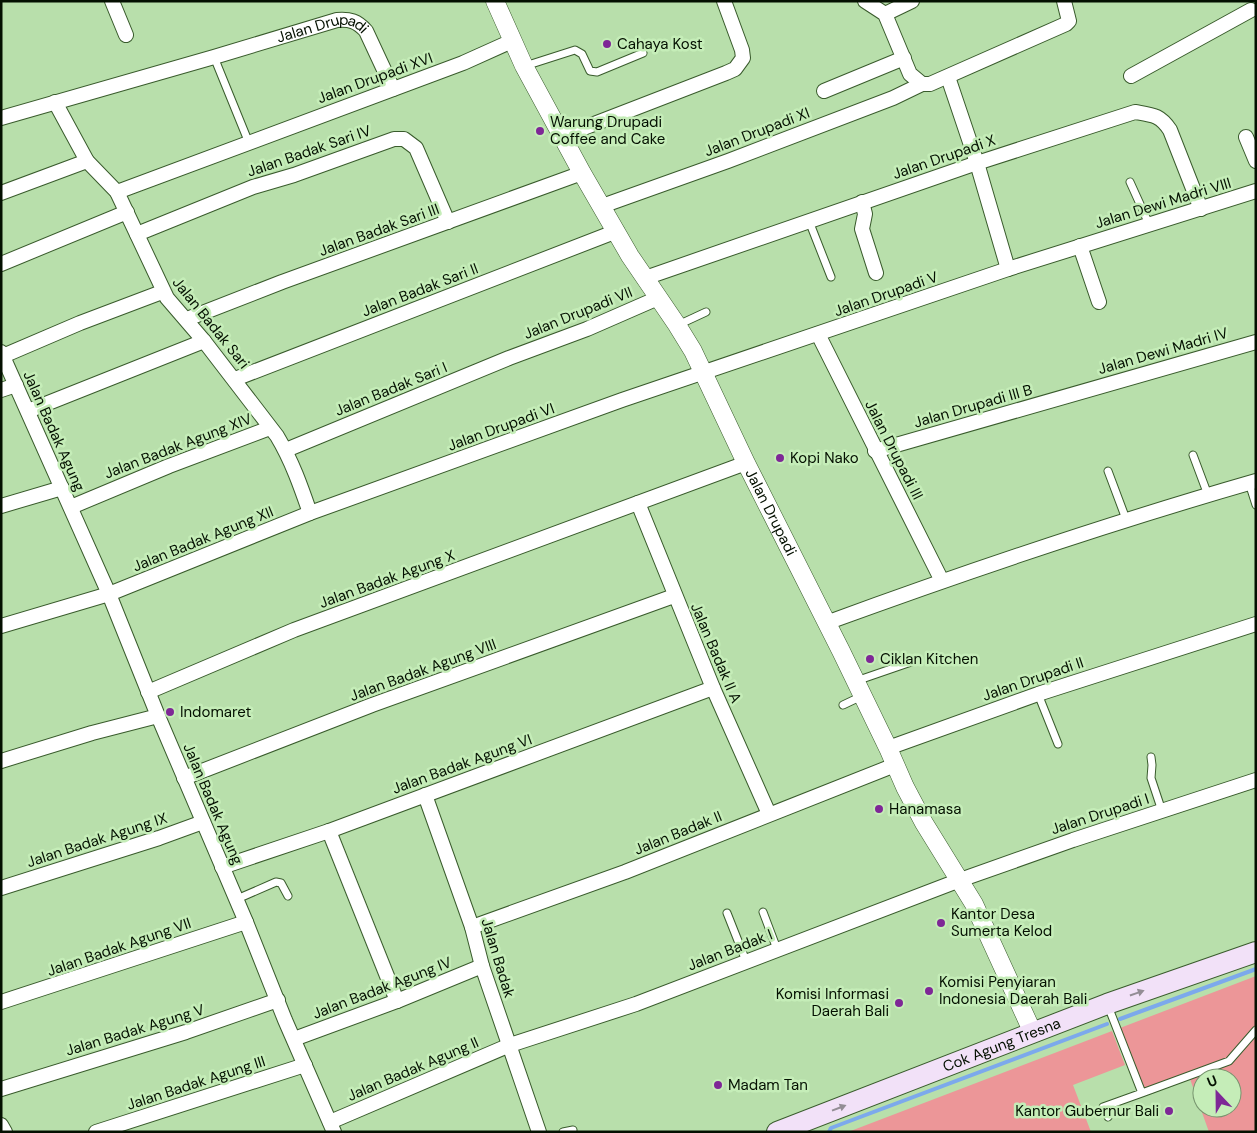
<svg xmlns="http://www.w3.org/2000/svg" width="1257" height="1133" font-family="'DM Sans',sans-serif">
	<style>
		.green { fill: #ec9698; fill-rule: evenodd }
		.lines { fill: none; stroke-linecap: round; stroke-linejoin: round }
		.stream { stroke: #7ca9ec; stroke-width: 4 }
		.service-casing { stroke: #395b2c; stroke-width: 9 }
		.minor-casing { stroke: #395b2c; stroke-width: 16 }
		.tertiary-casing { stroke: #395b2c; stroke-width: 19 }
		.secondary-casing { stroke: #395b2c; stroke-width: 22 }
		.service { stroke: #fff; stroke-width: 7 }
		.minor { stroke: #fff; stroke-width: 14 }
		.tertiary { stroke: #fff; stroke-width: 18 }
		.secondary { stroke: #f2e1f8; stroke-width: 20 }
		.oneway { fill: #938d95 }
		.poi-dot { fill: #7e2796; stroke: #c5edb8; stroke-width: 2 }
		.labels { text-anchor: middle; stroke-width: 5; stroke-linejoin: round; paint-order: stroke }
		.street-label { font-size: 15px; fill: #041001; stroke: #c5edb8 }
		.poi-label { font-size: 15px; fill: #041001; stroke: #c5edb8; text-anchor: start }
	</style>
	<rect width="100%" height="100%" fill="#b8dfab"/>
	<path class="green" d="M1256 976V1027L1226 1059 1144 1091 1120 1028Z
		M1112 1031 1125 1065 1073 1085 1091 1132H848Z
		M1256 1033V1132H1209L1190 1079 1229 1064ZM1202 1078H1232V1108H1202Z"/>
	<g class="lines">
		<path class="stream" d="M1120 1019 1256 969
			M829 1132 831 1128 1107 1024"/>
		<defs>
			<path id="service" d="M214 57 249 143
				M525 66 575 50 582 54 590 71 597 72 643 53
				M1130 182 1149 224
				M809 221 831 277
				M678 325 706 312
				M1193 455 1208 495
				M1108 471 1126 519
				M1249 483 1256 505
				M856 681 917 660
				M1038 694 1058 744
				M843 705 862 696
				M1151 757 1152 765 1151 778 1162 811
				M237 899 276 882 281 883 288 896
				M763 912 777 949
				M727 913 746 961
				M1142 1093 1229 1061 1256 1030
				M1108 1117 1103 1107 1142 1093 1108 1006
				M563 1132 573 1130"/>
			<g id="minor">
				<path d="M112 1 126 35"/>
				<path d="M865 1 885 14 910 74 922 84H930L1066 24 1069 21 1064 1"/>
				<path d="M885 14 912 1"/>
				<path d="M1131 76 1251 10"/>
				<path d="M948 77 977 163 1008 269"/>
				<path d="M824 91 904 58"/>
				<path d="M55 102 87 161 117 192 167 298 204 341 277 436C292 461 301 487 310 513"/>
				<path id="s1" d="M1 118 214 57 337 20C350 19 357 21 366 31L393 89"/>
				<path d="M563 136 726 73 735 69 743 58 742 50 724 1"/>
				<path d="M1246 137 1256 161"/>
				<path d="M117 192 463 63 512 41"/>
				<path d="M1 193 87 161"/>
				<path d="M862 202 865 214 862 229 876 273"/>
				<path d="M602 206 728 161 893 98 922 84"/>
				<path d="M137 234 253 187 294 175 394 139H404L416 148 448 222"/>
				<path d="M1080 246 1099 302"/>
				<path d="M1 264 127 212"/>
				<path d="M645 278 977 163 1135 112C1153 115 1160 115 1170 130L1201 209"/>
				<path d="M187 319 282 282 582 173"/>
				<path d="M818 334 942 581"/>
				<path d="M1 352 109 594 158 716 246 922 285 1020 334 1132"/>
				<path d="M3 356 80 323 162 292"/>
				<path d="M235 379 617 231"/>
				<path d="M1 390 16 385"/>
				<path d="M28 411 204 341"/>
				<path d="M286 450 509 358 587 329 658 298"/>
				<path d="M875 451 1256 342"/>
				<path d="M638 503 713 688 769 814"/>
				<path d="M1 506 62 488"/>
				<path d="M71 507 169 466 270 428"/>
				<path d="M826 623C968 571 1110 523 1256 481"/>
				<path d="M1 626 109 594 310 513 622 400 1008 269 1256 191"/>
				<path d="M148 692 294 630 746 463"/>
				<path d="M888 748 1038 694 1256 624"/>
				<path d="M1 761 92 733 158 716"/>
				<path d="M184 778 372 705 674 596"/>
				<path d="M425 795 472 927 482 966 539 1132"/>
				<path d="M329 831 397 1001"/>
				<path d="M222 867 329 831 713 688"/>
				<path d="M1 888 159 838 203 822"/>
				<path d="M472 927 625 872 895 765"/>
				<path d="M1 1002 246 922"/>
				<path d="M294 1039 397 1001 482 966"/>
				<path d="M1 1089 186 1032 278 1000"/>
				<path d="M330 1122 510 1045 636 1004 960 880 1073 840 1256 780"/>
				<path d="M1 1125 5 1132"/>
				<path d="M96 1132 305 1065"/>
			</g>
			<g id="tertiary">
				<path id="s2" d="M495 1 524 66 582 173 630 256 677 325 693 351 746 463 841 651 888 748 905 787 924 823 974 904 1033 1033"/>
			</g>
			<g id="secondary">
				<path id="s3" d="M777 1132 1107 1004 1256 952"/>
			</g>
		</defs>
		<use href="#service" class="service-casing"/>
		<use href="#minor" class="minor-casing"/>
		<use href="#tertiary" class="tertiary-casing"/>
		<use href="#secondary" class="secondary-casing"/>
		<use href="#service" class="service"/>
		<use href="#minor" class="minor"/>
		<use href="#tertiary" class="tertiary"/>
		<use href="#secondary" class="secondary"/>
	</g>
	<defs><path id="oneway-solid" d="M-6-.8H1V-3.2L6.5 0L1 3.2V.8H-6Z" transform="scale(1.25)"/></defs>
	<g class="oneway">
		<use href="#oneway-solid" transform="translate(1137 993) rotate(-19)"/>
		<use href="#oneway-solid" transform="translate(839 1108) rotate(-21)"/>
	</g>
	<g class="poi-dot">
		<circle cx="607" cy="44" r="5"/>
		<circle cx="540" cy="131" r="5"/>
		<circle cx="780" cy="458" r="5"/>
		<circle cx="870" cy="659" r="5"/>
		<circle cx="170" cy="712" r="5"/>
		<circle cx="879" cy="809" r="5"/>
		<circle cx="941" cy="923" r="5"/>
		<circle cx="929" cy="991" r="5"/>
		<circle cx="899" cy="1003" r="5"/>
		<circle cx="718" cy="1085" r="5"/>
		<circle cx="1169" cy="1111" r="5"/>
	</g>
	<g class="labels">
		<g class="street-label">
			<text dy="5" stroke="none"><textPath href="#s1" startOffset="335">Jalan Drupadi</textPath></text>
			<text transform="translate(375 78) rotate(-20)" y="5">Jalan Drupadi XVI</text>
			<text transform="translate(757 132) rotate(-21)" y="5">Jalan Drupadi XI</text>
			<text transform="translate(309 151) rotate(-19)" y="5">Jalan Badak Sari IV</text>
			<text transform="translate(944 157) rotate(-19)" y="5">Jalan Drupadi X</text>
			<text transform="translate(1163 203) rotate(-17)" y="5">Jalan Dewi Madri VIII</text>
			<text transform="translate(379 230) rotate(-20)" y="5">Jalan Badak Sari III</text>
			<text transform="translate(420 290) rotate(-21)" y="5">Jalan Badak Sari II</text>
			<text transform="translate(886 294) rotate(-19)" y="5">Jalan Drupadi V</text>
			<text transform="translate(578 313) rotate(-22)" y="5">Jalan Drupadi VII</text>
			<text transform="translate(211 323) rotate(51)" y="5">Jalan Badak Sari</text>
			<text transform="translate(1163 351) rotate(-16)" y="5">Jalan Dewi Madri IV</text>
			<text transform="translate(391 389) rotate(-22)" y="5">Jalan Badak Sari I</text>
			<text transform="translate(973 406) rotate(-16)" y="5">Jalan Drupadi III B</text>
			<text transform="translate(501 427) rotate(-20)" y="5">Jalan Drupadi VI</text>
			<text transform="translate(54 431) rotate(66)" y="5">Jalan Badak Agung</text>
			<text transform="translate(178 446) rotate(-21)" y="5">Jalan Badak Agung XIV</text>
			<text transform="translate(894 450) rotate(63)" y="5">Jalan Drupadi III</text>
			<text dy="5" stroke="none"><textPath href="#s2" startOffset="582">Jalan Drupadi</textPath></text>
			<text transform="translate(203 539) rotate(-22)" y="5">Jalan Badak Agung XII</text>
			<text transform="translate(387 579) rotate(-20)" y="5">Jalan Badak Agung X</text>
			<text transform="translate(716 653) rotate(67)" y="5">Jalan Badak II A</text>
			<text transform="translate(423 670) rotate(-20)" y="5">Jalan Badak Agung VIII</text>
			<text transform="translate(1033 679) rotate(-19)" y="5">Jalan Drupadi II</text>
			<text transform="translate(462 764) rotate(-20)" y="5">Jalan Badak Agung VI</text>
			<text transform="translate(213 804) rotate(67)" y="5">Jalan Badak Agung</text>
			<text transform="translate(1100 814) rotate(-18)" y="5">Jalan Drupadi I</text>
			<text transform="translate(678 833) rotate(-22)" y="5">Jalan Badak II</text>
			<text transform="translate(97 840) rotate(-18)" y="5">Jalan Badak Agung IX</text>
			<text transform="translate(119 947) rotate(-19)" y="5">Jalan Badak Agung VII</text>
			<text transform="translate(730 950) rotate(-21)" y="5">Jalan Badak I</text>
			<text transform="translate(498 958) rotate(73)" y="5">Jalan Badak</text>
			<text transform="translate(382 988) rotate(-21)" y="5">Jalan Badak Agung IV</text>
			<text transform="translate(135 1030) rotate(-17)" y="5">Jalan Badak Agung V</text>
			<text dy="5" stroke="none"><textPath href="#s3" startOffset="241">Cok Agung Tresna</textPath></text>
			<text transform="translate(413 1069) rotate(-23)" y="5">Jalan Badak Agung II</text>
			<text transform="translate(196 1083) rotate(-18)" y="5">Jalan Badak Agung III</text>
		</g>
		<g class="poi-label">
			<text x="617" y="49">Cahaya Kost</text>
			<text x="550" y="127">Warung Drupadi<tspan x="550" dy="17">Coffee and Cake</tspan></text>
			<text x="790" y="463">Kopi Nako</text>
			<text x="880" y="664">Ciklan Kitchen</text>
			<text x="180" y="717">Indomaret</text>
			<text x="889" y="814">Hanamasa</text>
			<text x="951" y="919">Kantor Desa<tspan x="951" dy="17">Sumerta Kelod</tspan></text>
			<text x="939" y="987">Komisi Penyiaran<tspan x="939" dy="17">Indonesia Daerah Bali</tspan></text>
			<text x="889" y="999" text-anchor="end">Komisi Informasi<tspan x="889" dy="17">Daerah Bali</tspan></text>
			<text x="728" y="1090">Madam Tan</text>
			<text x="1159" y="1116" text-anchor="end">Kantor Gubernur Bali</text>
		</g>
	</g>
	<rect width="1257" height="1133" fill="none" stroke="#041001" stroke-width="5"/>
	<g transform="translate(1217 1093) rotate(338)"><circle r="24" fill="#c5edb8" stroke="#78956f"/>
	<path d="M0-4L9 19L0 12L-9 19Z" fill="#7e2796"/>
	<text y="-8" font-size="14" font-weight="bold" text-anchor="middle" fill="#041001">U</text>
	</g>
</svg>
